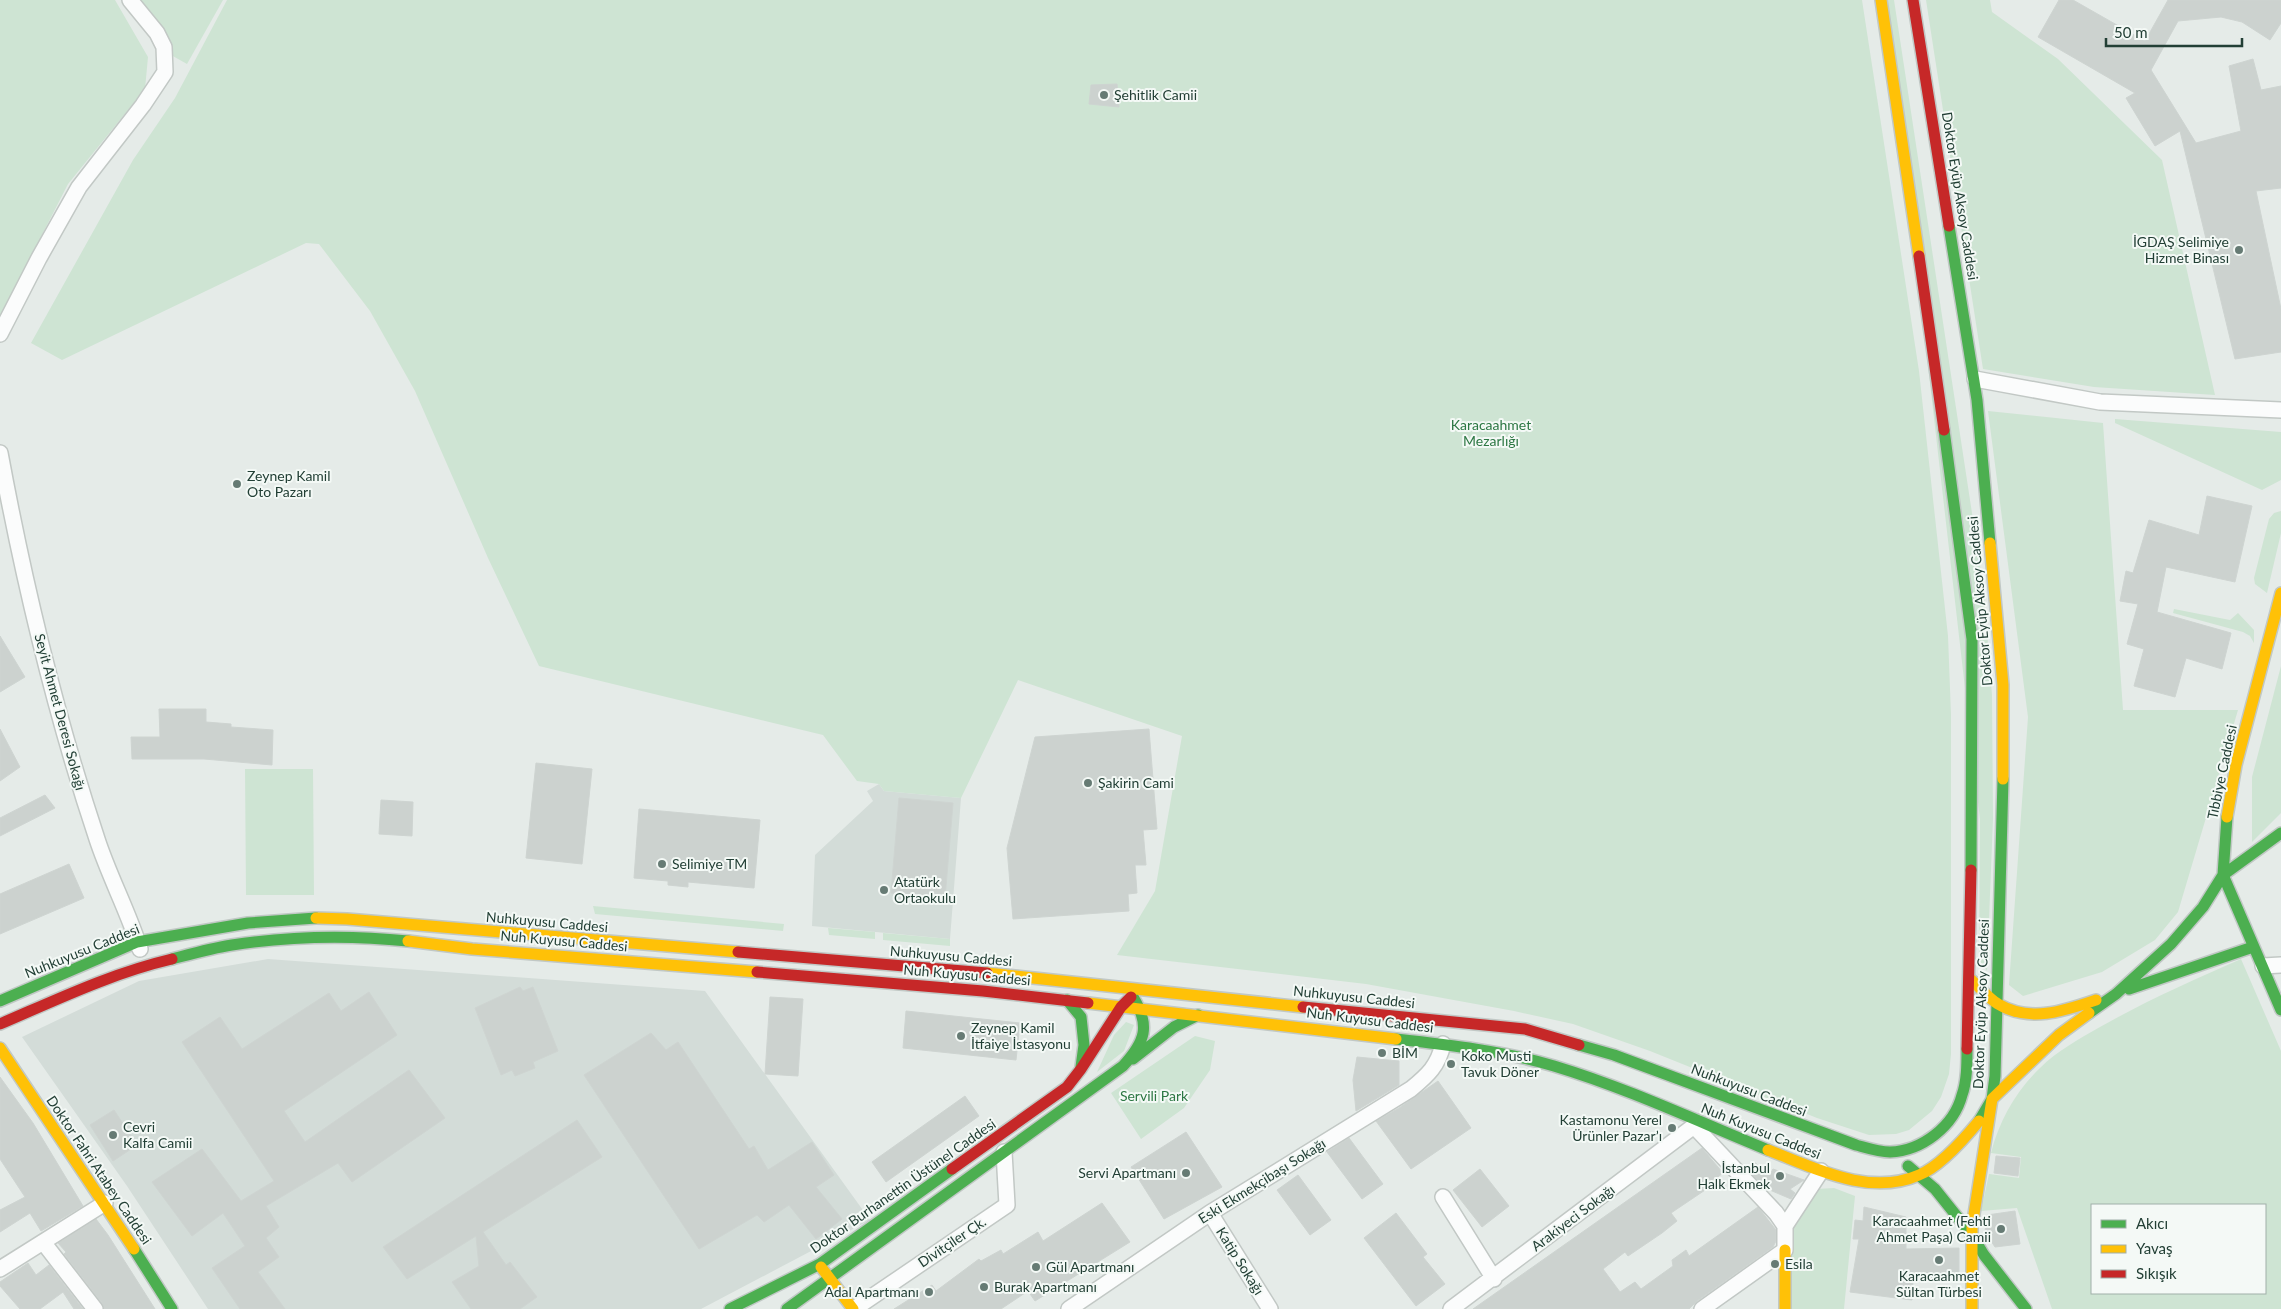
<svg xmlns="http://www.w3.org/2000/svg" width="2281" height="1309" font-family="Lato,sans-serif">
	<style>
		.built { fill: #d3dcd8 }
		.green { fill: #cee4d3; fill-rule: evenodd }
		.building { fill: #ccd2cf; stroke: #ced4d1 }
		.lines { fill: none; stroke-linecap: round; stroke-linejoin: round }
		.street-casing { stroke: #c2c8c5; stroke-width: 18 }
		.fast-casing { stroke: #c1c8c5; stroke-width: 14 }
		.slow-casing { stroke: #c1c8c5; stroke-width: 14 }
		.jam-casing { stroke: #c1c8c5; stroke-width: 14 }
		.street { stroke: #fbfcfc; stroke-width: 15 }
		.fast { stroke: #4caf50; stroke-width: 11 }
		.slow { stroke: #ffc107; stroke-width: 11 }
		.jam { stroke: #c62828; stroke-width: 11 }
		.poi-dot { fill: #667b74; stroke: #f4f9f6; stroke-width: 2 }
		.labels { text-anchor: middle; stroke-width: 4; stroke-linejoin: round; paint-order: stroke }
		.poi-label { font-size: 14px; fill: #223f35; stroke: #f4f9f6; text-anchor: start }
		.street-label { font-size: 14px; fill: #223f35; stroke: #f4f9f6 }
		.park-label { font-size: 14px; fill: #2c7743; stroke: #f4f9f6 }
	</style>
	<rect width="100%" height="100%" fill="#e5ebe8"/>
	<path class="built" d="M879 784 884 791 961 798 950 939 812 926 815 855 873 801 867 791Z
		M268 959 705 991 870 1220 701 1309H208L127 1186 22 1037 139 981Z"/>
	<path class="green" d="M0 0H115L148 57 145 89 68 184 0 317Z
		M137 0H223L187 64 171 55Z
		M227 0H1862L1919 371 1948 636 1951 715V1054L1949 1074 1941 1097 1932 1111 1909 1130 1896 1134 1869 1135 1817 1118 1650 1051 1573 1024 1514 1011 1366 984 1117 955 1155 891 1182 736 1018 680 961 798 884 791 879 784 857 781 823 735 539 666 488 558 415 391 370 311 319 244 306 243 62 360 31 343 133 160 175 98Z
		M1886 0H1894L1984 592 1992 695 1993 818 1987 971 1979 960 1980 819Z
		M1926 0H1990L1992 12 2058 59 2162 160 2215 395 2094 387 1983 369Z
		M1988 411 2103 423 2123 710H2238L2178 912 2155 940 2102 972 2023 996 2009 985 2028 717Z
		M2115 419 2281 432V480L2262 490 2115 423Z
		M2281 511V533L2267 593 2255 584 2254 578 2269 519 2274 513Z
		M2174 609 2230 620 2238 613 2254 630V643L2250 636 2243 632 2173 613Z
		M2281 666V813L2252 842V777Z
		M245 769H313L314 895H246Z
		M593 906 784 924 783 931 595 914Z
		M828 928 875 932V939L829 935Z
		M883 933 950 939V946L883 940Z
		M2241 959 2281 1051V1309H2052L2017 1208 1981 1211 1989 1174 2019 1178 2021 1157 1991 1153C1999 1121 2016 1091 2040 1068 2057 1051 2079 1039 2100 1027 2146 1001 2193 980 2241 959ZM2092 1205H2265V1293H2092Z
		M1126 1022 1134 1025 1124 1051 1097 1072 1114 1035Z
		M1195 1036 1215 1041 1210 1070 1184 1108 1141 1139 1111 1093Z
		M1834 1188 1855 1196 1844 1309H1782L1781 1229 1816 1189Z"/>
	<path class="building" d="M2059 0H2073L2145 41 2168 0H2281V23L2270 40 2242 22 2221 17 2178 21 2151 70 2196 143 2241 131 2229 66 2253 59 2261 90 2281 86V188L2256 191 2281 309V352L2235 359 2180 131 2155 146 2126 98 2135 93 2038 37Z
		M1117 84 1119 107 1089 104 1091 85Z
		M2207 496 2252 506 2235 582 2166 567 2157 612 2231 633 2222 669 2186 658 2175 697 2134 686 2144 649 2127 644 2138 604 2120 601 2126 571 2133 573 2149 520 2199 535Z
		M0 636 25 677 0 692Z
		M159 709H206V722L231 724V727L273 730 272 765 204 759H132L131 737H160Z
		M0 729 20 767 0 781Z
		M1149 729 1157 829 1143 830 1146 865H1135L1137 893 1128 894 1129 911 1013 919 1007 848 1035 737Z
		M536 763 592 769 582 864 526 858Z
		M45 795 55 808 0 836V818Z
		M899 798 953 803 945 898 891 893Z
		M381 800 413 802 412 836 379 834Z
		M639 809 760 820 754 888 688 882V887L668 885V881L634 878Z
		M69 864 84 898 0 934V894Z
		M520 987 523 991 533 987 558 1051 533 1062 535 1068 515 1076 512 1070 501 1075 475 1008Z
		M369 992 397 1035 284 1111 305 1142 409 1070 445 1118 352 1182 338 1163 266 1206 279 1227 266 1238 279 1257 258 1272 285 1309H240L212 1268 245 1246 223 1213 192 1236 152 1182 202 1149 241 1201 274 1181 182 1042 220 1017 242 1049 329 993 341 1011Z
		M770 997 803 999 798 1076 765 1074Z
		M906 1011 1020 1023 1016 1060 903 1048Z
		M651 1033 666 1050 678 1042 749 1149 754 1146 768 1170 812 1142 834 1175 816 1187 842 1219 816 1239 789 1205 764 1222 757 1215 699 1249 584 1075Z
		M1357 1057 1399 1061V1085L1356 1111 1353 1080Z
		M0 1077 33 1123 83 1206 41 1231 30 1213 0 1232V1210L25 1197 0 1159Z
		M1438 1081 1471 1128 1411 1169 1376 1121 1399 1108Z
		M965 1096 979 1116 886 1182 872 1162Z
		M114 1110 137 1145 113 1161 90 1125Z
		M577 1120 602 1157 483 1232 506 1265 510 1262 537 1297 520 1309H471L452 1282 479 1266 476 1236 407 1279 383 1247Z
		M1186 1132 1222 1187 1164 1219 1131 1167Z
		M1349 1138 1383 1184 1362 1199 1327 1152Z
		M1702 1148 1723 1173 1715 1179 1717 1182 1671 1213 1677 1221 1662 1233 1628 1256 1625 1252 1603 1269 1620 1292 1635 1282 1641 1289 1673 1266 1672 1260 1686 1250 1689 1256 1758 1207 1776 1230V1241L1773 1247 1697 1301 1689 1309H1473Z
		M1996 1156 2020 1158 2018 1176 1994 1173Z
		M1754 1162 1770 1174 1773 1169 1804 1180 1790 1189 1795 1193 1791 1199 1765 1188 1748 1170Z
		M1480 1169 1509 1206 1482 1227 1453 1190Z
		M1298 1175 1331 1220 1310 1235 1277 1190Z
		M1102 1203 1130 1242 1035 1301 1028 1291 1001 1309H894L932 1285 936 1291 979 1259 981 1261 1001 1250 1003 1254 1038 1232 1043 1241Z
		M1864 1207 1906 1217V1249L1959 1248V1280H1913L1912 1300 1850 1292 1859 1239H1853L1855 1220 1863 1221Z
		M2015 1211 2020 1244 1995 1247 1985 1232 1987 1215Z
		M1396 1213 1427 1254 1423 1257 1445 1284 1416 1306 1364 1238Z
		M96 1219 108 1235 155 1309H104L102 1303 64 1254 66 1252 58 1243Z
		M28 1263 36 1275 49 1265 83 1309H74L63 1292 40 1309H20L0 1286V1282Z"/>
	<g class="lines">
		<defs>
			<path id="street" d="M0 334 39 258 79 187 143 105 165 72 164 47 157 33 130 0
				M1975 379 2100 402 2281 410
				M0 453C24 583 55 713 97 839 109 876 128 911 140 949
				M2263 966 2281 965
				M1697 1122 1694 1126 1776 1213 1785 1226V1250L1702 1309
				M1443 1197 1494 1279
				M1210 1213 1270 1309
				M1785 1226 1821 1171
				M43 1242 95 1309
				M0 1269 105 1203
				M854 1309 1007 1205 1004 1152
				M1069 1309 1210 1213 1411 1089C1428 1075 1438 1066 1443 1044
				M1451 1309 1694 1126"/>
			<path id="fast" d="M1949 226 1977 400 1990 543
				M1944 430 1972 639 1971 870
				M2227 817 2223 875 2281 1010
				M172 959C191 954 212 948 232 945 290 936 350 935 408 941
				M2129 989 2253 947
				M1067 1000 1081 1017 1084 1045 1081 1067
				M0 1001 137 942 248 923 316 918
				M2089 1013 2116 994 2171 944 2203 907 2223 875 2281 833
				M1396 1039C1450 1045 1503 1051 1554 1066 1627 1088 1697 1121 1768 1150
				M1579 1045 1614 1055 1856 1145C1867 1148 1879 1152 1890 1152 1922 1151 1954 1126 1962 1095 1967 1081 1967 1064 1967 1049
				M1133 1059 1174 1027 1198 1015
				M1123 1066C1145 1042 1151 1026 1133 997
				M1979 1121 1992 1099 1995 1076 2003 779
				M1908 1166 1935 1189 1971 1234
				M1972 1235 1984 1255 2026 1309
				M134 1249 172 1309
				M730 1309 820 1264 952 1169
				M787 1309 1123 1066"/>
			<path id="slow" d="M1881 0 1919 256
				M1990 543 2003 685V779
				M2227 817 2236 765 2281 593
				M316 918 347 919 738 952
				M408 941 472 949 757 972
				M987 973 1303 1007
				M1969 978C1979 986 1987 997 1998 1004 2030 1023 2064 1011 2096 1000
				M1088 1003 1396 1039
				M0 1048 134 1249
				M1768 1150C1815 1168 1869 1197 1919 1175 1939 1167 1965 1138 1979 1121
				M1785 1250V1309
				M821 1267 853 1309
				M1972 1309V1227L1992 1099 2059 1035 2089 1013"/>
			<path id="jam" d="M1913 0 1949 226
				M1919 256 1944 430
				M738 952 987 973
				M757 972 983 991 1088 1003
				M1303 1007 1525 1029 1579 1045
				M0 1024C56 1000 112 973 172 959
				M1967 1049 1971 870
				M1081 1069 1121 1007 1131 997
				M952 1169 1067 1087 1081 1069"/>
		</defs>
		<use href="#street" class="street-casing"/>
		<use href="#fast" class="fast-casing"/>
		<use href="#slow" class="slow-casing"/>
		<use href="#jam" class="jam-casing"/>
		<use href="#street" class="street"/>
		<use href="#fast" class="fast"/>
		<use href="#slow" class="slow"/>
		<use href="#jam" class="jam"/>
	</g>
	<g class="poi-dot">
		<circle cx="1104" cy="95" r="5"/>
		<circle cx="2239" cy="250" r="5"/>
		<circle cx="237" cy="484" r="5"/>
		<circle cx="1088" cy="783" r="5"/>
		<circle cx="662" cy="864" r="5"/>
		<circle cx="884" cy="890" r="5"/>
		<circle cx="961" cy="1036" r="5"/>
		<circle cx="1382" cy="1053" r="5"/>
		<circle cx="1451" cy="1064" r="5"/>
		<circle cx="1672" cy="1128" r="5"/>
		<circle cx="113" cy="1135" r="5"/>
		<circle cx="1186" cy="1173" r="5"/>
		<circle cx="1780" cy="1176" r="5"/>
		<circle cx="2001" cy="1229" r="5"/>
		<circle cx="1939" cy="1260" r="5"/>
		<circle cx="1775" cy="1264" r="5"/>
		<circle cx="1036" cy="1267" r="5"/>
		<circle cx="984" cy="1287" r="5"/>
		<circle cx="929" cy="1292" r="5"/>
	</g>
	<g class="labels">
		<g class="poi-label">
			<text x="1114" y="100">Şehitlik Camii</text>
			<text x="2229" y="247" text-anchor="end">İGDAŞ Selimiye<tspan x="2229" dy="16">Hizmet Binası</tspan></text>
			<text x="247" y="481">Zeynep Kamil<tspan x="247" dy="16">Oto Pazarı</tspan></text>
			<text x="1098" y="788">Şakirin Cami</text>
			<text x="672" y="869">Selimiye TM</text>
			<text x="894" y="887">Atatürk<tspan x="894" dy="16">Ortaokulu</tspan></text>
			<text x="971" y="1033">Zeynep Kamil<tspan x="971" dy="16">İtfaiye İstasyonu</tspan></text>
			<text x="1392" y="1058">BİM</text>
			<text x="1461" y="1061">Koko Musti<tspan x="1461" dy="16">Tavuk Döner</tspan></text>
			<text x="1662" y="1125" text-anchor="end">Kastamonu Yerel<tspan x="1662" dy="16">Ürünler Pazar’ı</tspan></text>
			<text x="123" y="1132">Cevri<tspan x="123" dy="16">Kalfa Camii</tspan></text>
			<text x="1770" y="1173" text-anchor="end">İstanbul<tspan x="1770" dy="16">Halk Ekmek</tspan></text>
			<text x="1176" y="1178" text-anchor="end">Servi Apartmanı</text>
			<text x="1991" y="1226" text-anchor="end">Karacaahmet (Fehti<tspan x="1991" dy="16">Ahmet Paşa) Camii</tspan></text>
			<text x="1785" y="1269">Esila</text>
			<text x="1046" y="1272">Gül Apartmanı</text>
			<text x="1939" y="1281" text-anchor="middle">Karacaahmet<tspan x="1939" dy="16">Sültan Türbesi</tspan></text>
			<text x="994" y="1292">Burak Apartmanı</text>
			<text x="919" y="1297" text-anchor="end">Adal Apartmanı</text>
		</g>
		<g class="street-label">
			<text transform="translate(1960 196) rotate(81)" y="5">Doktor Eyüp Aksoy Caddesi</text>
			<text transform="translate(1980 601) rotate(-95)" y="5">Doktor Eyüp Aksoy Caddesi</text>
			<text transform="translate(60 712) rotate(75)" y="5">Seyit Ahmet Deresi Sokağı</text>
			<text transform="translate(2222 772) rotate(-78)" y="5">Tıbbiye Caddesi</text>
			<text transform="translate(547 922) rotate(5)" y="5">Nuhkuyusu Caddesi</text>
			<text transform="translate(564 941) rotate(5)" y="5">Nuh Kuyusu Caddesi</text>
			<text transform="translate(82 951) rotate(-22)" y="5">Nuhkuyusu Caddesi</text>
			<text transform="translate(951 956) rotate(5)" y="5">Nuhkuyusu Caddesi</text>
			<text transform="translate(967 975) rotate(5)" y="5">Nuh Kuyusu Caddesi</text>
			<text transform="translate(1354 997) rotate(6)" y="5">Nuhkuyusu Caddesi</text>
			<text transform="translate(1981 1004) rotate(-88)" y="5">Doktor Eyüp Aksoy Caddesi</text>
			<text transform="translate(1370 1020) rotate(7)" y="5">Nuh Kuyusu Caddesi</text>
			<text transform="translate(1749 1090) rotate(21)" y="5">Nuhkuyusu Caddesi</text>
			<text transform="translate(1761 1131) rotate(22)" y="5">Nuh Kuyusu Caddesi</text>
			<text transform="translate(99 1170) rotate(56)" y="5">Doktor Fahri Atabey Caddesi</text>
			<text transform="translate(1262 1181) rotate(-32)" y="5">Eski Ekmekçibaşı Sokağı</text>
			<text transform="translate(903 1186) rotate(-35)" y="5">Doktor Burhanettin Üstünel Caddesi</text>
			<text transform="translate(1573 1218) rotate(-37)" y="5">Arakiyeci Sokağı</text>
			<text transform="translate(952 1242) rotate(-34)" y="5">Divitçiler Çk.</text>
			<text transform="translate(1240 1261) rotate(58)" y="5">Katip Sokağı</text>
		</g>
		<g class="park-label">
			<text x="1491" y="430">Karacaahmet<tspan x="1491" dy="16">Mezarlığı</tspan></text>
			<text x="1154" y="1101">Servili Park</text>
		</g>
	</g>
	<rect x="2091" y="1204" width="175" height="90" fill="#f4f9f6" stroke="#a0afa9"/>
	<rect x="2101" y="1220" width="25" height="8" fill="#4caf50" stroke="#a0afa9"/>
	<text x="2136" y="1229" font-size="15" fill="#223f35">Akıcı</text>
	<rect x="2101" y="1245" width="25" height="8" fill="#ffc107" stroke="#a0afa9"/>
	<text x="2136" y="1254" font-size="15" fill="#223f35">Yavaş</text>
	<rect x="2101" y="1270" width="25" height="8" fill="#c62828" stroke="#a0afa9"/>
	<text x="2136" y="1279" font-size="15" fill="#223f35">Sıkışık</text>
	<path d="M2106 38v8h136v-8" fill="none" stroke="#223f35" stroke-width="2.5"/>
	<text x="2114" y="38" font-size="15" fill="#223f35" stroke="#f4f9f6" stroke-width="4" paint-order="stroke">50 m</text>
</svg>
